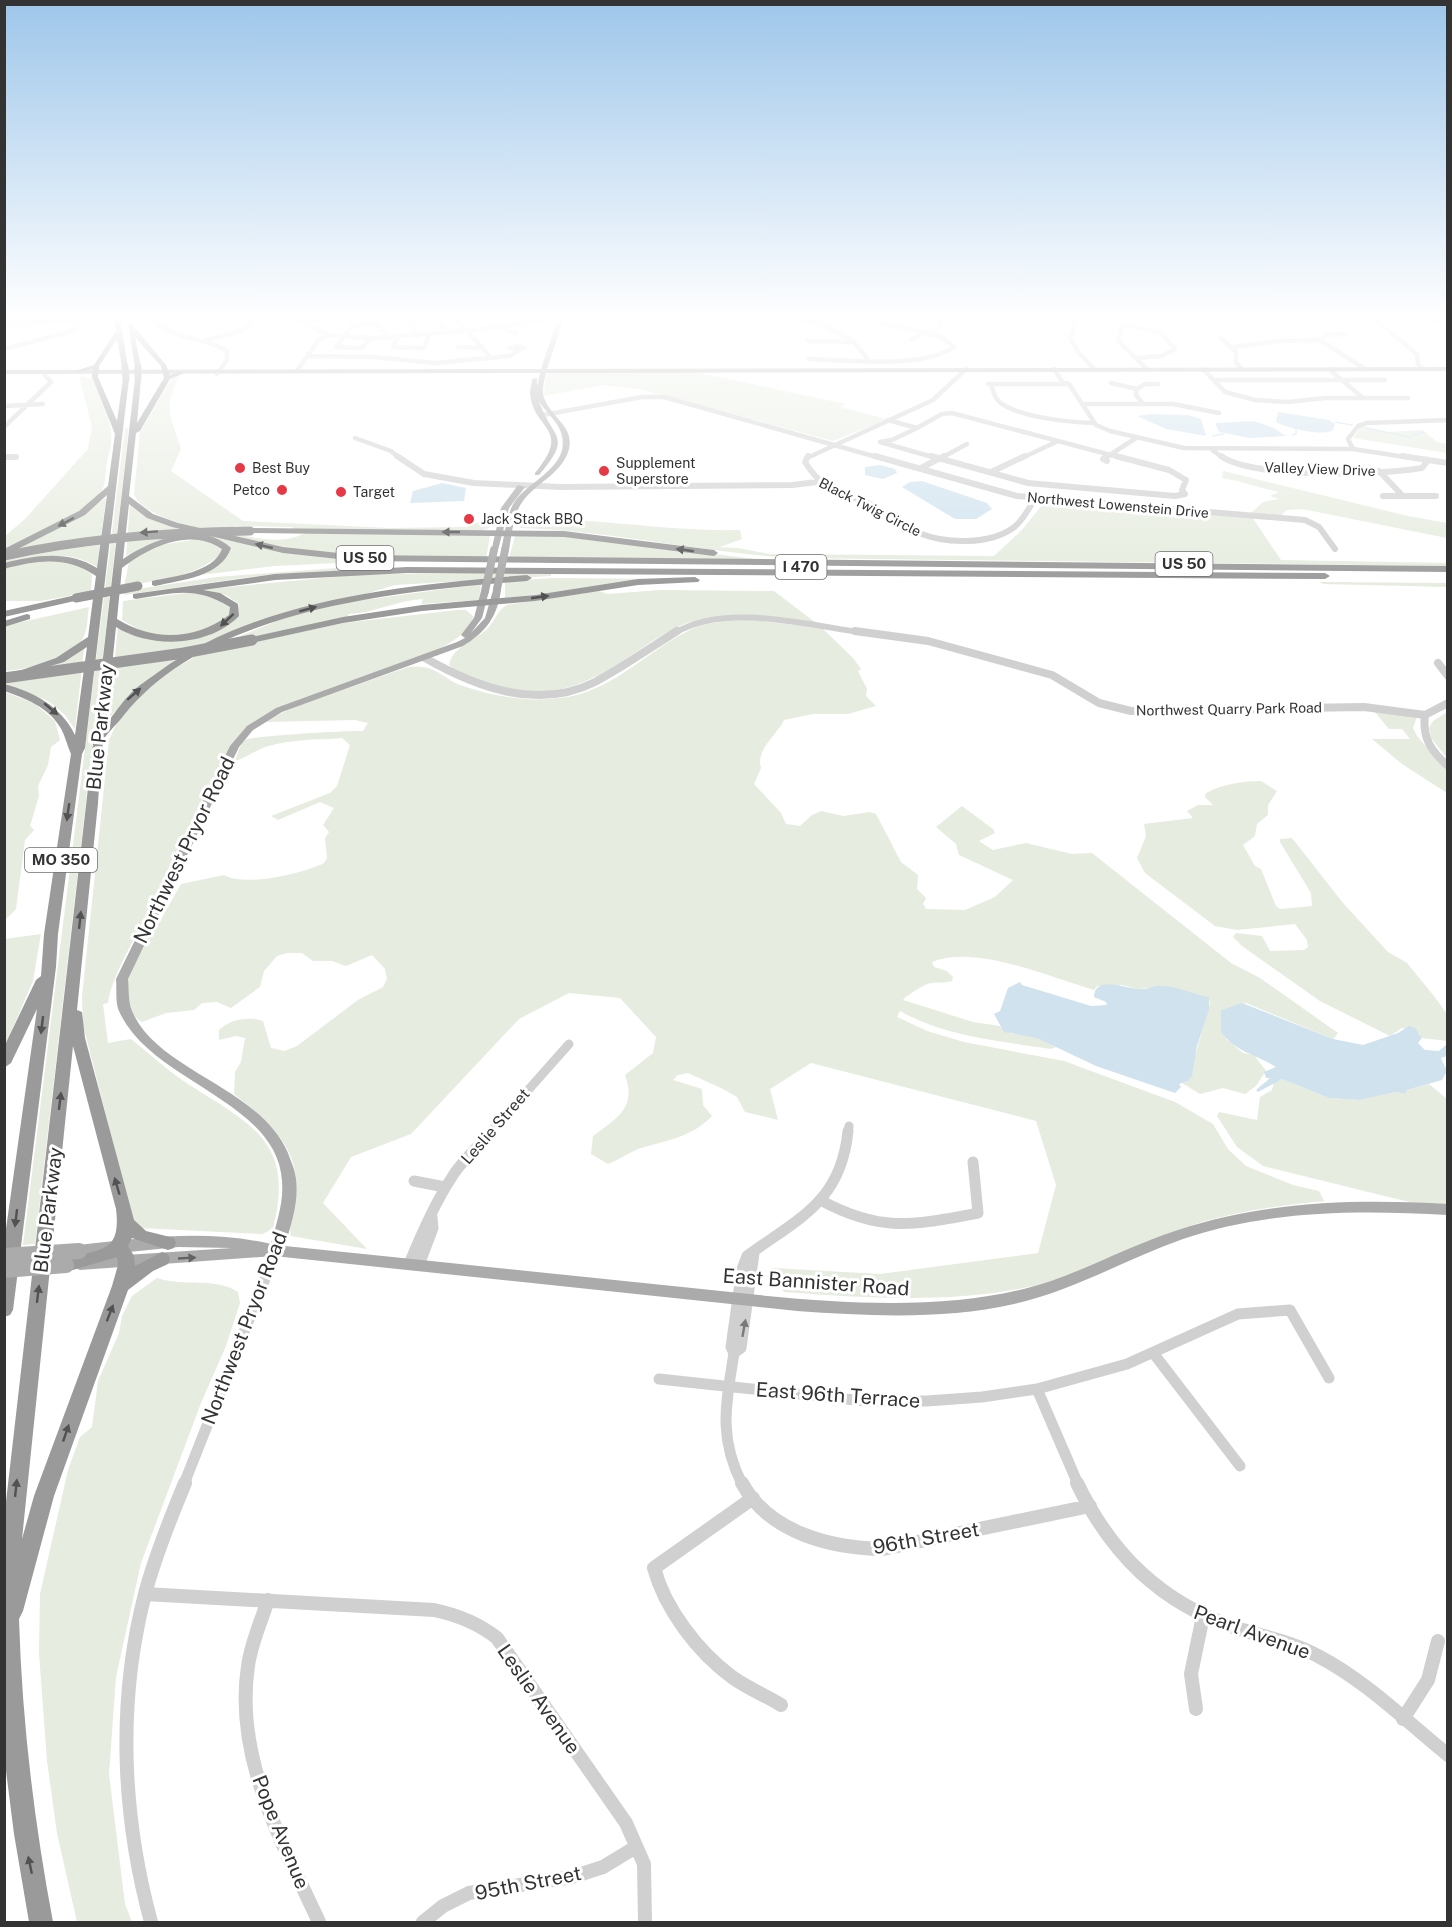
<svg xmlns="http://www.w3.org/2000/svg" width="1452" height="1927" font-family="'Public Sans',sans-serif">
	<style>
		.green { fill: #e6ecdf }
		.water { fill: #cfe2ee }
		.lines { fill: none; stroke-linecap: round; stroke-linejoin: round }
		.stream { stroke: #cfe2ee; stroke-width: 1.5 }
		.minor-far5 { stroke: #d0d0d0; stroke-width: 4.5 }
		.minor-far4 { stroke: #d0d0d0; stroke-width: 6 }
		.minor-far3 { stroke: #d0d0d0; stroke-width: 8 }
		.minor-far2 { stroke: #d0d0d0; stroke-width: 9 }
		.minor-far1 { stroke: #d0d0d0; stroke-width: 11 }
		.minor { stroke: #d0d0d0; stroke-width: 14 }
		.major { fill: #ababab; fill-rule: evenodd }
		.highway { fill: #9a9a9a; fill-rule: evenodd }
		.major-bridge-far1 { stroke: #ababab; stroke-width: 8 }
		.major-bridge { stroke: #ababab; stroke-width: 16 }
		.highway-bridge-far2 { stroke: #9a9a9a; stroke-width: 7 }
		.highway-bridge-far1 { stroke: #9a9a9a; stroke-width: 9 }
		.highway-bridge { stroke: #9a9a9a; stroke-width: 11 }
		.oneway { fill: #525252 }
		.oneway2 { fill: #636363 }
		.oneway3 { fill: #7a7a7a }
		.poi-dot { fill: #e63946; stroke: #fff; stroke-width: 2 }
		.labels { text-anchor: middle; stroke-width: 6; stroke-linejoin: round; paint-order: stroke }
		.far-poi-label { font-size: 14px; fill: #333; stroke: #fff; text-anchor: start }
		.far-street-label { font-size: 14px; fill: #333; stroke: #fff }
		.shield { fill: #fff; stroke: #707070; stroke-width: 1.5 }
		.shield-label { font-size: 15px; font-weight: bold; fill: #333 }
		.street-label { font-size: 16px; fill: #333; stroke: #fff }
		.near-street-label { font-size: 20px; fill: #333; stroke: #fff }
	</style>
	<rect width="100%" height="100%" fill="#fff"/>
	<path class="green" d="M695 372 846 404 840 407 887 419 833 441 639 389 603 385 544 396 546 375 551 373Z
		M180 375C162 407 171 416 181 449L171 471 243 521 389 528 466 527 492 517 489 528 480 531 296 530 292 527 234 526 228 532C250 537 283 546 304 533L487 535 490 536 486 558C447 557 407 559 367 557 326 554 147 533 134 494L140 432 172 378Z
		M79 376 93 379C103 409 118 427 108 458 102 480 111 483 92 504L5 552V536L24 520 88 449 92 427Z
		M1361 426 1387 432 1423 430 1437 442 1447 444V453L1353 438Z
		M125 428H129L35 1244 23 1245Z
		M1223 471 1408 516 1447 523V538L1302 509 1287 510 1279 517 1250 514 1263 502 1279 499 1270 496 1279 492C1259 488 1242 481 1222 478Z
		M106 498 97 567C69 548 35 558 5 564V555L72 521Z
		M130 502 146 515 277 550 379 561 274 566 192 576 217 565 229 554 228 546C209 531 173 538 151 544 142 547 134 553 126 556Z
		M1063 503 1252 517 1281 560 1447 563V566L795 558C703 553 614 531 521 528L516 525V516C545 521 573 520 603 522 649 526 694 531 740 530L742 539 720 547 690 546 738 548 769 554 994 556 1021 531 1043 504Z
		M515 536H562L756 559 509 558Z
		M198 539 210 541 222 548 223 552C195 578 160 580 124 586L129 562 155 546Z
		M77 561 92 573 91 592 41 601H5V567L23 562Z
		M363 566 362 569 250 577 124 595V591L217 577Z
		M551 573V576L395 585 224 637 126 700 109 718 118 626C145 643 169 640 199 633 214 629 227 627 238 617L239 604 226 595 197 590 366 574Z
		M553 578 664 579 505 598V581Z
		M1320 582 1447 583 1448 587 1323 584Z
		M481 584 479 600 421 604 423 599C397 600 375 613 349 614L347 618 214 647 284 618 369 597 372 599Z
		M660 590 774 591 816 623C777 620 732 611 694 621 676 626 660 636 645 646 596 679 560 703 498 686 481 681 462 677 449 665 453 645 476 641 489 627 495 620 498 610 507 605L598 591 608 594Z
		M186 593 209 594 232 605 229 619 187 636H151L122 620 123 601Z
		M89 607C87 618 88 631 82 640 68 663 28 669 5 671L4 626Z
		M457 610H466L474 617C466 635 452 642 435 651L278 709 229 750 172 860 166 875 168 878C152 908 111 973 108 1003L103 1004 108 1043 131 1039C150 1054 168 1071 188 1084 252 1125 295 1142 273 1228L263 1234 141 1228 133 1221 83 1025 82 997 109 740 123 709 166 674 201 653 344 623Z
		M750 620 822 628 853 658 861 669 858 671 867 689 866 696 876 706 848 714H813L784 720C777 735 755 750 761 768L754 784 781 813 786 824 800 826 812 815 821 811 843 816 870 812 876 814 901 862 918 875 917 889 926 898 923 904 926 909 965 910 995 897 1013 880 959 855 956 844 936 827 962 806 993 829 995 833 979 841 993 850 1026 843 1072 854 1092 853 1231 963 1260 978 1338 1033 1333 1039 1246 1003 1221 1010 1226 1039 1243 1053 1254 1055 1266 1071 1256 1086 1245 1094 1223 1088 1200 1094 1182 1083 1188 1081 1210 1003 1208 997 1165 987 1138 989 1122 985 1097 986 1094 990C1050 977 975 944 932 962L934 967 947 971 953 977 952 981C944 984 935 981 927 984 922 986 906 996 903 1000L973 1022 1000 1026C1008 1036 1016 1034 1028 1035 1037 1035 1048 1043 1056 1047L1051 1049C1000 1041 946 1037 900 1011L897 1017 927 1031 964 1042 1064 1061 1175 1102 1213 1124 1228 1149 1246 1166 1293 1185 1319 1191 1324 1201C1276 1206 1228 1212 1182 1229 1132 1246 1085 1274 1033 1286 951 1304 868 1298 784 1292L774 1279 772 1268 880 1274 1038 1253 1056 1185 1036 1121 811 1063 770 1089 778 1120 745 1112 737 1097 723 1089 688 1073 678 1075 673 1080 702 1089 703 1105 712 1116C691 1138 666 1140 638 1149 628 1153 619 1160 608 1164L591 1154 593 1136C617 1118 637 1108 625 1075L653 1053 656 1037 620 998 569 993 519 1019 411 1134 351 1157 323 1203 367 1249 291 1236C288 1224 295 1208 296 1195 301 1148 267 1120 234 1094L235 1072 241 1062 245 1038 236 1036 219 1040V1030C230 1019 248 1016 263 1021L271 1048 284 1051 297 1046 358 1000 383 987 387 979 385 969 372 955 346 966 332 961H313L302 953H287L277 956 264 971 260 987 231 1008 217 1002 202 1003 194 1010 166 1013 142 1022C107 1001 140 950 152 924L160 921 181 884 224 875C245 887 302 874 324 863L327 858 325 838 329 832 323 825 334 808 320 802 278 820 271 816 330 793 337 786 350 745 342 738C316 740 290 739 265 747 254 751 246 758 235 761 237 755 240 744 245 740 251 736 351 730 363 731L368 723 355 720 264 722 292 708 408 667C437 663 442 680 466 687 497 697 528 702 560 698 612 693 647 650 692 629 710 621 731 621 750 620Z
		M84 649 75 729 64 714 48 701 5 684V675L18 674Z
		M5 692 34 703 55 721 60 740 51 747 48 765 38 786 39 796 30 826 34 830 25 840 16 909 5 920Z
		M1374 711 1417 717 1413 728 1417 736 1447 771V793L1402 764 1372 739H1410L1402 729H1389Z
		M1447 712V758L1431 738 1429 728 1433 721Z
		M1261 781 1277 791 1268 805V815L1257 824 1255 836 1243 845 1255 866 1261 869 1276 906 1280 909 1312 906 1311 893 1280 842V839L1292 838 1343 903 1388 952 1407 963 1434 996 1447 1014V1041L1422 1038 1419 1033 1402 1028 1390 1036 1320 1001 1242 946 1233 937 1236 933 1262 936 1270 951 1304 950 1308 947 1307 940 1295 924 1237 930 1215 926 1145 873 1137 858 1146 836 1144 824 1193 818 1187 811 1198 805H1213L1205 797 1206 793C1223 784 1243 781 1261 781Z
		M41 934 33 981 5 1046V939Z
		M1282 1079 1329 1098 1360 1100 1396 1092 1405 1094 1407 1090 1429 1084 1447 1099V1206L1405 1201 1263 1166 1237 1147 1217 1116 1219 1112 1257 1120 1260 1097 1272 1090 1274 1082Z
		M157 1278C184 1287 216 1277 238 1292L240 1303 226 1346 201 1403 141 1563 116 1677 109 1774 125 1904 132 1922H77L57 1833 47 1761 39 1653 40 1594 68 1470 80 1437 92 1427 98 1381 119 1333 122 1316 132 1296Z"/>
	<path class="water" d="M1278 412 1329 420 1335 424 1333 430C1323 437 1287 428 1276 422Z
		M1150 414 1188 415 1201 419 1206 436 1166 429 1137 416Z
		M1254 421 1274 428 1286 436 1250 438 1219 432 1215 423Z
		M880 465 895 469 897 473 883 479 865 475V467Z
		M922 481 987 503 992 509 976 519H955L902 487 910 482Z
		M442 483 466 488 464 501 410 503 413 491Z
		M1020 982 1022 985 1091 1006 1107 1005 1106 1002 1094 997C1095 974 1126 989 1140 989 1147 990 1152 986 1158 986 1174 985 1193 994 1209 997V1010L1197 1046 1192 1076 1188 1081 1179 1084 1181 1087 1175 1093 1096 1066 1037 1038 1004 1032 994 1014 1000 1011 1008 988Z
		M1242 1003 1333 1039 1363 1045 1398 1033 1409 1026 1415 1028 1422 1038 1418 1043 1425 1050 1439 1051 1447 1044V1056L1441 1058 1447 1071 1442 1080 1407 1090 1405 1094 1396 1092 1360 1100 1329 1098 1282 1079 1258 1092 1256 1090 1270 1078H1266L1264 1072 1276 1067C1258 1055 1232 1051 1221 1031V1010Z"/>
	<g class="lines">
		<path class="stream" d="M1335 422 1352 425
			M1366 428 1409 437 1424 432
			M1292 435 1296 434V429
			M1213 436 1223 434"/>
		<path class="minor-far5" d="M151 318C171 340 202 336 227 351V360L217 374
			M293 318 329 335 370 338 476 330 554 318
			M435 318 449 333
			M456 318 491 358
			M818 318V323L852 340 867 358
			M1048 318 1074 320
			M1074 318 1075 324 1070 338 1078 352 1094 369
			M1125 318 1118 341 1147 369
			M1203 318 1206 321
			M1266 318V321
			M1373 318 1398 338
			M1402 318 1448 321
			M817 320 801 321 818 323
			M303 322 327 318
			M4 323 81 321
			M1124 325 1160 332 1175 349 1162 356 1137 358
			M496 326 516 333
			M1393 335 1417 354 1418 364 1423 369
			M418 336 408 321 425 318
			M1220 337 1236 352V362L1242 369
			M370 338 362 348 336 347 352 326 377 323 388 338
			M397 338 393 347 424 348 429 335
			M911 339 939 327 942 322 936 318
			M207 340 244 330 255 318
			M1320 340 1365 369
			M807 341 853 342
			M517 346 524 348H510Z
			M458 347 482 348
			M1232 347 1277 341 1320 340 1325 335 1345 334
			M4 349 73 331 82 318
			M307 356 374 357 435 363 510 356 519 350
			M809 359C848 360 922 369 954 347L942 337 880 322
			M1054 369 1063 383 1069 384 1096 425 1110 431 1184 448 1353 449 1412 458
			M1203 369 1225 392 1255 400 1288 402 1325 398H1408
			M1329 369 1363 398
			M297 371 319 339 329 335
			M1214 380H1385
			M1111 383 1137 389
			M988 384H991C993 391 995 400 1002 404 1024 418 1069 422 1094 423
			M991 384H1067
			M1082 404H1173L1219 413
			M1143 404 1136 395 1137 389 1145 384H1158
			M4 406 43 404
			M543 415 642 397H664L880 458
			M888 420 917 428
			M4 427 51 382 45 375
			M917 428 892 440 880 442 936 458
			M917 428 942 414 952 413 1122 458
			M355 438 391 451 399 458
			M1211 449 1223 458
			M1353 449 1348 439 1358 426 1367 423 1448 420
			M4 457H16
			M807 458 933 400 966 369
			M941 458 967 444
			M1022 458 1056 442
			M1105 458 1136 438"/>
		<path class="minor-far4" d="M397 456 424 474 474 483 561 487 792 485 817 482
			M808 456 805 462C824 493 842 491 872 505 888 513 902 526 919 533 946 544 989 545 1013 528 1023 521 1028 509 1035 499
			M875 456 1017 496 1305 520 1319 527 1335 549
			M931 456 1028 483 1175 496 1185 494 1182 490 1186 480 1169 470 1116 456
			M1221 456C1253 479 1382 475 1422 468L1428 460
			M1402 456 1448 463
			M4 457H16
			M1107 461 1103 459 1107 456
			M921 468 944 456
			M1379 471 1401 494
			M991 472 1025 456
			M1383 496H1436
			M675 633C726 602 810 626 866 633"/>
		<path class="minor-far3" d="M855 631 928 641 1052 675 1099 703 1131 711 1364 707 1425 715
			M425 658C476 687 538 711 595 682 623 667 650 648 677 631
			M1438 663 1448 676
			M1425 715C1422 738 1431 751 1448 766
			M1425 715 1448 703"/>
		<path class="minor-far2" d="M490 1133 569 1044
			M848 1133 849 1126"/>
		<path class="minor-far1" d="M414 1181 445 1187
			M822 1201C882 1233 914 1225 978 1213L973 1162
			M409 1264C420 1237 436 1201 452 1177 462 1160 479 1146 492 1131
			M419 1265 433 1228 432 1217
			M734 1353 741 1348 754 1253
			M1154 1354 1240 1466
			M659 1379 865 1401H927L982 1397 1037 1389 1127 1364 1238 1314 1290 1310 1329 1378
			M1037 1389 1078 1484
			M184 1484 276 1251
			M742 1484C718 1436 726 1404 734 1353L731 1347 742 1269 747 1256C799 1218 841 1202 848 1131"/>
		<path class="minor" d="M742 1483C769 1533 831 1548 883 1549L1090 1506
			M1077 1483C1111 1554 1161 1603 1236 1628 1264 1637 1293 1642 1318 1656 1366 1681 1406 1721 1448 1755
			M753 1498 654 1568C665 1609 698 1652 732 1677 747 1688 765 1695 781 1705
			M145 1594 434 1610C458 1615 478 1623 497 1638L626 1823 644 1864 645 1922
			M268 1600C261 1622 251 1643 248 1666 234 1757 282 1842 319 1922
			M1196 1709 1191 1674 1203 1616
			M1403 1719 1428 1680 1438 1641
			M151 1922C122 1815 117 1702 145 1594 155 1556 170 1519 185 1483
			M423 1922 443 1906 469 1893 572 1877 603 1867 636 1847"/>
		<path class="major" d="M558 318H564L547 369 1448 367V371L546 373C544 381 541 392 545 400 552 418 574 426 569 449 563 473 537 482 523 501 513 514 512 534 509 550L505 552 501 550C505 534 506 515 515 501 530 480 569 467 562 436 559 422 546 413 539 401 552 440 574 434 539 475H535V473C573 427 533 431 530 393 530 389 532 383 532 379L537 378V386L540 373 4 374V370L541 369Z
			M518 485 525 487 509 508 498 550 491 552 501 508Z
			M494 587 501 589C498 616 486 632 463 646L282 712 253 730 239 747 128 979C129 989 128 1002 132 1011 158 1072 259 1086 288 1153 291 1162 295 1169 296 1179 299 1202 291 1224 285 1246 411 1259 537 1272 663 1285 761 1295 860 1309 958 1300 990 1297 1021 1291 1051 1281 1094 1266 1134 1244 1178 1230 1266 1201 1355 1199 1448 1204V1215C1358 1210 1268 1210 1183 1239 1126 1259 1073 1291 1014 1304 943 1320 869 1316 797 1311L274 1256 80 1270 75 1268 72 1264 75 1260 80 1258 232 1248 178 1247 79 1257 74 1255 72 1251 74 1247 79 1245C143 1238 207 1229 271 1244 276 1224 284 1203 282 1181 277 1100 150 1082 119 1011 115 1002 117 989 116 979L230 746 247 726 276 708 457 642 465 638 461 635 474 618 481 591 485 589 489 591 482 618 471 633 485 618Z"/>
		<path class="highway" d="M114 318H120L128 367 125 369 122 367 117 339 99 366 98 377 117 421 123 379 126 377 129 379 85 748 82 754 58 934 56 967 13 1310 10 1315 4 1317V1243L37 1009 11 1063 4 1068V1047L36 980 41 976 44 934 71 754C67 745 65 735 60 727 48 707 25 698 4 691V684C34 692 61 706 75 735L87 647 64 662 24 674 19 671 56 658 88 637 96 576C67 556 38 560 4 569V563C35 555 69 550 97 568L107 495 85 515 4 556V549L79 511 108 486 115 434 92 377V369L78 373 75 371 94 365 116 331Z
			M128 324H132L166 365 170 375 181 371 184 373 170 379 140 431 136 433 129 496 153 514 178 523 283 547 357 555 1448 566V572L357 561 283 553 172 527 147 518 129 504 123 559C152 539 202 520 231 548 221 577 181 580 155 586L152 585V581C174 576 213 573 222 549 190 527 149 547 122 568L117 619C154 642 195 640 229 615L230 607C195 586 175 593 136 599L133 598V594L275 574 407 567 1325 573 1330 576 1325 579 407 573 275 580 203 590 220 593 238 604 239 616C209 647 151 649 116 627L106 724C114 714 122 702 132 692 139 685 149 679 157 673 258 598 406 585 527 575L532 578 527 581C399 591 210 608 124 715 119 722 108 732 104 739 101 748 99 791 98 803 91 872 84 941 77 1010L82 1012 85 1038 134 1220 146 1231 174 1238 176 1243 174 1248 168 1250 132 1238 128 1246 134 1256 135 1266 162 1252 168 1254 170 1259 168 1264 153 1271 128 1290 54 1496 23 1611 19 1619C22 1721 34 1821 53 1922H29L14 1834 4 1755V1519L135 379 138 377 141 379 137 423 164 378 161 366 135 337 141 367 138 369 135 367ZM73 1046 116 1209C122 1257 96 1248 60 1260L58 1265 60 1270 66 1272 117 1257 118 1265 112 1286 34 1496 22 1539Z
			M250 528 564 531 714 550 718 553 714 556 564 537 247 533 246 531Z
			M695 577 700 580 698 582 638 585 535 601 422 611 343 623 252 643 247 640 252 637 343 617 422 605 535 595 638 579Z
			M76 595 79 596V600L4 617V611Z
			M27 614 30 615V619L4 627V621Z"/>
		<path class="major-bridge-far1" d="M497 589 505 550
			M485 591 494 550"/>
		<path class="major-bridge" d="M4 1256 79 1251
			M4 1270 66 1265"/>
		<path class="highway-bridge-far2" d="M125 367 126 379
			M138 367V379"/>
		<path class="highway-bridge-far1" d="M4 556C85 538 167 532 250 531
			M76 598 138 586"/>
		<path class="highway-bridge" d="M4 678 184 653 252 640"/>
	</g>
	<defs><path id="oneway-solid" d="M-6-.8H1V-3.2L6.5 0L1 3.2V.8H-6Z" transform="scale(1.5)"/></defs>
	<g class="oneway">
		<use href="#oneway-solid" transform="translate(66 522) rotate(152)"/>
		<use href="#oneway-solid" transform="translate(149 532) rotate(176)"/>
		<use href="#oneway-solid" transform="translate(451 532) rotate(-180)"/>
		<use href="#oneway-solid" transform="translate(264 546) rotate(-167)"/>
		<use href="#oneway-solid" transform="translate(685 550) rotate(-172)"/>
		<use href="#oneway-solid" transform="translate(540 597) rotate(-8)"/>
		<use href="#oneway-solid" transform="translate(308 609) rotate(-15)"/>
		<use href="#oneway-solid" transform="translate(227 620) rotate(137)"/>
		<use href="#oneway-solid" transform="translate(134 694) rotate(-41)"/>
		<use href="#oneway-solid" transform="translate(51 709) rotate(40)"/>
		<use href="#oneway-solid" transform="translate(68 812) rotate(98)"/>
		<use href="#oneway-solid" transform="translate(80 920) rotate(-84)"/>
		<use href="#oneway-solid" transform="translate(42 1025) rotate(97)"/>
		<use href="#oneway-solid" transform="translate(60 1101) rotate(-83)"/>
		<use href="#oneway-solid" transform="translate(117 1186) rotate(-106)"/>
		<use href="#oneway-solid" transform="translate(16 1218) rotate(97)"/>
		<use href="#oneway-solid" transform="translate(38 1294) rotate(-83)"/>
		<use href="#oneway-solid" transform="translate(110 1313) rotate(-69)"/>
		<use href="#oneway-solid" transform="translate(66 1433) rotate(-71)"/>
		<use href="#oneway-solid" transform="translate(16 1488) rotate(-84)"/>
		<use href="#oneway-solid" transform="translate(30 1865) rotate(-102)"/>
	</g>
	<use class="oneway2" href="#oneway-solid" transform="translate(187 1258) rotate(-3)"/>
	<use class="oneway3" href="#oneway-solid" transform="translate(744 1328) rotate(-80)"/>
	<linearGradient id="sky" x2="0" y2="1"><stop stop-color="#9ec6ea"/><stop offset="0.54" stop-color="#fff"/><stop offset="1" stop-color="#fff" stop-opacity="0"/></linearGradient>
	<rect width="1452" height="588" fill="url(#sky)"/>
	<g class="poi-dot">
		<circle cx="240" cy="468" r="6"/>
		<circle cx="604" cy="471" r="6"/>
		<circle cx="282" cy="490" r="6"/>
		<circle cx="341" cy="492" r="6"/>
		<circle cx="469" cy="519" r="6"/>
	</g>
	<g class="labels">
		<g class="far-poi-label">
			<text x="616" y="468">Supplement<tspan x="616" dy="16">Superstore</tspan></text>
			<text x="252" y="473">Best Buy</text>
			<text x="270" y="495" text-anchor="end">Petco</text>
			<text x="353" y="497">Target</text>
			<text x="481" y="524">Jack Stack BBQ</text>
		</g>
		<g class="far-street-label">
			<text transform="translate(1320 469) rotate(2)" y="5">Valley View Drive</text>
			<text transform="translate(1118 505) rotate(5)" y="5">Northwest Lowenstein Drive</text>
			<text transform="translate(870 507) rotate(27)" y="5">Black Twig Circle</text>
			<text transform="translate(1229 709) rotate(-1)" y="5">Northwest Quarry Park Road</text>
		</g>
		<g class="shield">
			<rect x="336.5" y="546" width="57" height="24" rx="4.5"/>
			<rect x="1155.5" y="552" width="57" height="24" rx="4.5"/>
			<rect x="775.5" y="555" width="51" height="24" rx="4.5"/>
			<rect x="25" y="848" width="72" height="24" rx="4.5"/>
		</g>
		<g class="shield-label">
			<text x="365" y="563">US 50</text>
			<text x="1184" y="569">US 50</text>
			<text x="801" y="572">I 470</text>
			<text x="61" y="865">MO 350</text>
		</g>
		<g class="street-label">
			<text transform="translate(495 1126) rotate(-49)" y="6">Leslie Street</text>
		</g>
		<g class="near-street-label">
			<text transform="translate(100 727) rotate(-84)" y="7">Blue Parkway</text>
			<text transform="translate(184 850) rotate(-64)" y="7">Northwest Pryor Road</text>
			<text transform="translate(48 1210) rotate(-83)" y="7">Blue Parkway</text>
			<text transform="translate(816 1282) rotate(4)" y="7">East Bannister Road</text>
			<text transform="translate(244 1328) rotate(-69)" y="7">Northwest Pryor Road</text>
			<text transform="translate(838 1395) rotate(4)" y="7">East 96th Terrace</text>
			<text transform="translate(926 1538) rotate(-10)" y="7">96th Street</text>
			<text transform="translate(1252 1632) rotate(20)" y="7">Pearl Avenue</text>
			<text transform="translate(539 1699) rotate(55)" y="7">Leslie Avenue</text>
			<text transform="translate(281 1832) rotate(68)" y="7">Pope Avenue</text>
			<text transform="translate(528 1883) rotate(-11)" y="7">95th Street</text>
		</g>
	</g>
	<rect width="1452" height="1927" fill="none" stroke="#333333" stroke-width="12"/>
</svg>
